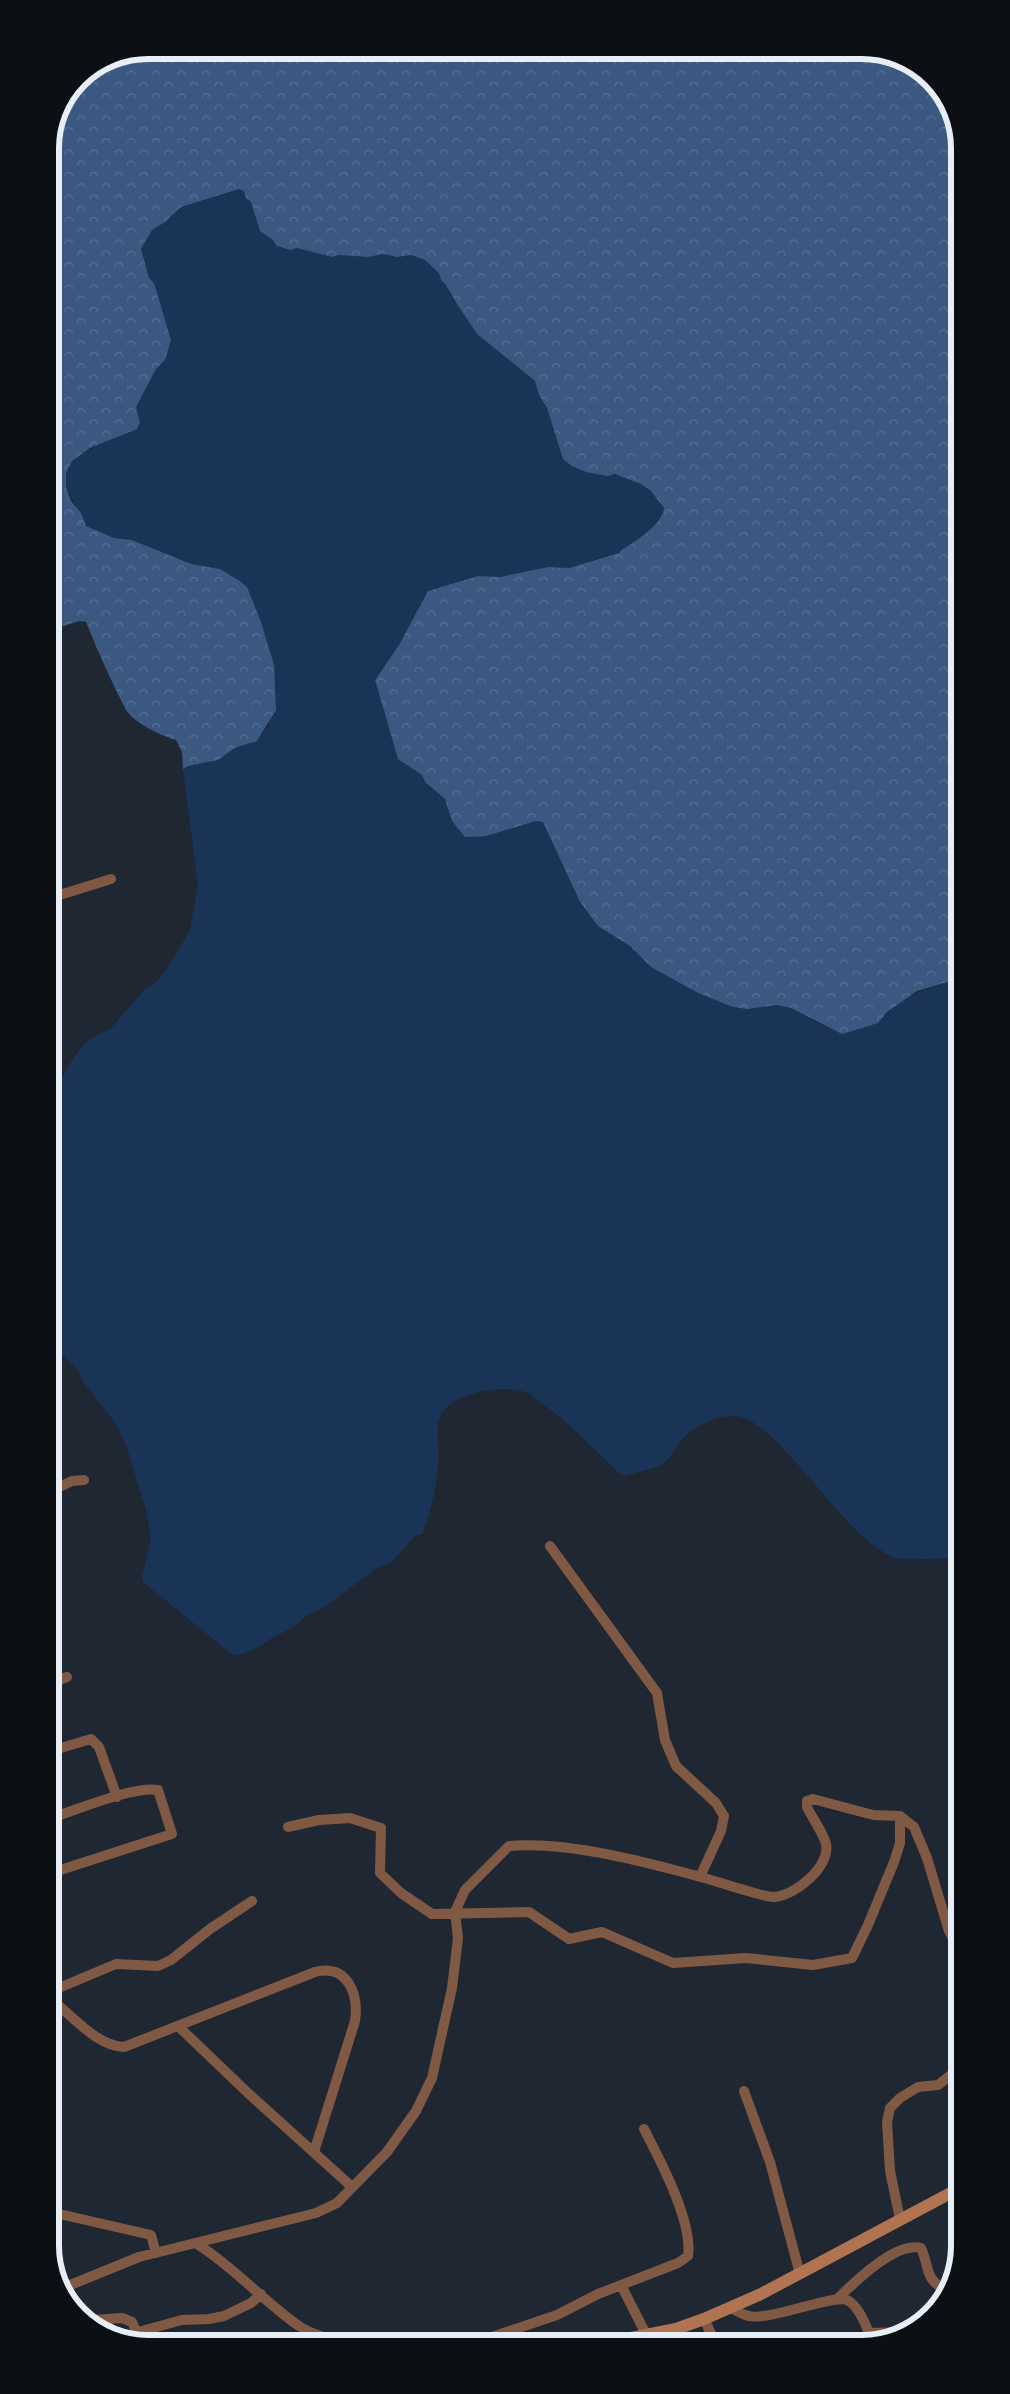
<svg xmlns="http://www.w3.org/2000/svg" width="1010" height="2394" font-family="Bitter,serif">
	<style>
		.grass { fill: #193456 }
		.forest { fill: url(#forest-crowns) }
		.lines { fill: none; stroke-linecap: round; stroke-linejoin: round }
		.street { stroke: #7f5943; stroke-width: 10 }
		.secondary { stroke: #b07550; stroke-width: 12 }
		.rim { fill: none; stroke: #e8eef6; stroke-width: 6 }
	</style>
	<defs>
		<pattern id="forest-crowns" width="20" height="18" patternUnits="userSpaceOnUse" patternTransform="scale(1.25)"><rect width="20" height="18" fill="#3b5980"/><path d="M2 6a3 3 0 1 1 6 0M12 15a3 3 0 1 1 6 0" fill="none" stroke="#577193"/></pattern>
	</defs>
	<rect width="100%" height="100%" fill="#1f2733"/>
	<path class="grass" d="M239 189 244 191 246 198 251 202 260 231 273 240 277 246 290 250 297 248 332 257 339 255 368 257 383 254 397 257 411 255 425 260 439 273 441 280 446 285 457 304 477 334 535 381 539 395 547 408 563 459 608 476C621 472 642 482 652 491 657 496 659 503 664 507 662 524 641 538 628 546 624 549 622 548 619 553L568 568 548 567 500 577 478 576 428 591 399 645 375 680 398 759 422 775 425 782 445 799 452 821 486 836 537 821 543 822 580 902 598 926 630 946 651 967 698 993 733 1007 754 1008 777 1005 791 1008 823 1026 830 1027 878 1023C900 996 925 988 957 979L958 1556 951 1558C935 1558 905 1562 891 1556 841 1535 775 1414 733 1416 714 1416 692 1427 680 1442 673 1450 671 1459 661 1465 651 1470 636 1472 625 1476L618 1472 564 1420 528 1393C507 1383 452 1392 441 1415 434 1430 440 1447 438 1464 436 1490 432 1509 422 1534L415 1536 391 1563 377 1568 323 1608 309 1614 292 1628 272 1638 253 1650 234 1656 143 1582 142 1576 151 1539 146 1510 126 1445 116 1424 84 1383 78 1370 53 1346 52 1091 57 1087C66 1072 75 1050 90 1039 97 1034 105 1034 111 1028L145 989 152 986 167 969 190 930 198 886 183 769 188 766 218 760 235 748 257 741 269 725 252 601 247 587 220 569 191 564 132 540 114 538 86 526 66 487V473L72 461 77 456 116 436 130 432 140 422 136 407 156 369 165 360 141 249 152 230 165 222 181 207Z"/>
	<path class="forest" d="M148 50H869L922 70 955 117 957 979 917 991 887 1012 878 1023 842 1034 791 1008 777 1005 747 1009 733 1007 698 993 651 967 630 946 598 926 580 902 543 822 536 821 486 836 465 837 452 821 445 799 425 782 422 775 398 759 375 680 399 645 428 591 478 576 500 577 548 567 569 568 619 553C622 548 624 549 628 546 640 538 662 524 664 508L651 491 641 484 615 474 608 476 586 472 572 466 563 459 547 408 539 395 535 381 477 334 457 304 446 285 441 280 439 273 425 260 411 255 397 257 383 254 368 257 339 255 332 257 297 248 290 250 277 246 273 240 260 231 251 202 246 198 244 191 239 189 181 207 165 222 152 230 141 249 149 278 154 283 171 340 165 360 156 369 136 407 140 422 137 429 90 448 72 461 66 473V487L71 501 81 513 86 526 114 538 132 540 191 564 220 569 241 582 247 587 261 622 274 665 276 710 257 741 235 748 218 760 188 766 183 769 182 752 176 740C162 736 134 723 126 710 111 681 98 652 86 622L79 621 51 630 50 142 60 105 79 79 111 57Z"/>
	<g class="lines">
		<path class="street" d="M52 892 63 894 111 879
			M53 1490 72 1481 84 1480
			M550 1546 657 1693 665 1740 676 1766 716 1803 724 1816 721 1831 700 1877
			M54 1682 67 1677
			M54 1750 91 1739 99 1747 117 1797
			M54 1817C79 1809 134 1786 158 1790L172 1834 54 1872
			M288 1827 319 1820 350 1818 381 1828 380 1873 401 1893 432 1914 529 1912 569 1939 602 1932 673 1963 746 1958 813 1965 852 1958 868 1925 894 1862 900 1843V1816
			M54 1990 116 1964 158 1966 171 1960 210 1929 252 1901
			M54 2002C75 2018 97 2046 124 2047L315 1972C347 1963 359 1994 355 2021L314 2152
			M179 2027 249 2094 351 2186
			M744 2091 770 2162 800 2274
			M55 2213 151 2235 156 2253
			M900 2219 890 2171 887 2122 890 2108 900 2098 918 2087 938 2085 960 2068
			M197 2244C234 2267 263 2301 299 2326 312 2335 330 2339 345 2342
			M621 2285 649 2340
			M63 2288 139 2257 316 2213 337 2203 387 2152 416 2111 432 2078 452 1988 458 1938 455 1912 465 1890 509 1846C569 1841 650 1863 708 1879 722 1883 763 1897 774 1897 795 1896 831 1866 826 1844 823 1832 812 1818 807 1807V1801L813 1799 873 1815 900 1816 914 1827 927 1858 949 1931 959 1949
			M65 2288 79 2309 94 2320 122 2318 132 2322 142 2344
			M837 2299C855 2282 896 2241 921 2248 930 2268 924 2278 945 2290
			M731 2308C737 2311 743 2315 749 2316 770 2321 833 2294 847 2300 859 2306 867 2327 871 2339
			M704 2319 714 2340
			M138 2332 182 2320 209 2319 224 2316 251 2303 261 2294
			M869 2333 902 2332
			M464 2342 483 2340 557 2315 598 2294 678 2263 688 2256C693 2222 660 2160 644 2129"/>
		<path class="secondary" d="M616 2341 676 2329 704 2319 761 2294 960 2188"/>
	</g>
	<path d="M0 0H1010V2394H0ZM148 59H862A89 89 0 0 1 951 148V2246A89 89 0 0 1 862 2335H148A89 89 0 0 1 59 2246V148A89 89 0 0 1 148 59Z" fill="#0c1015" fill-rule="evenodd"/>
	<path class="rim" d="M148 59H862A89 89 0 0 1 951 148V2246A89 89 0 0 1 862 2335H148A89 89 0 0 1 59 2246V148A89 89 0 0 1 148 59Z"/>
</svg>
